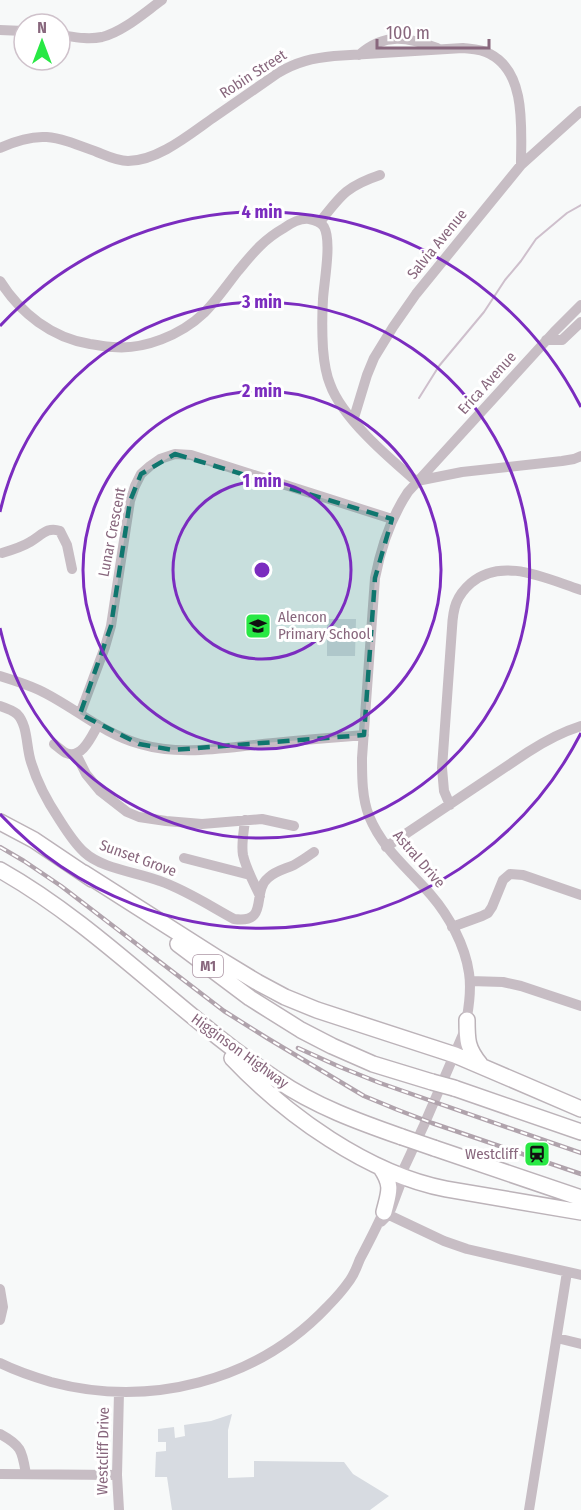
<svg xmlns="http://www.w3.org/2000/svg" width="581" height="1510" font-family="'Fira Sans Condensed',sans-serif">
	<style>
		.green { fill: #d7dbe1 }
		.lines { fill: none; stroke-linecap: round; stroke-linejoin: round }
		.stream { stroke: #cebfcc; stroke-width: 2 }
		.highway-casing { stroke: #bcb3b9; stroke-width: 18 }
		.minor { stroke: #c7bdc4; stroke-width: 10 }
		.highway { stroke: #fff; stroke-width: 15 }
		.rail-casing { stroke: #b0a3ac; stroke-width: 4.5 }
		.rail { stroke: #fff; stroke-width: 2; stroke-dasharray: 7; stroke-linecap: butt }
		.highway-bridge-casing { stroke: #bcb3b9; stroke-width: 18; stroke-linecap: butt }
		.highway-bridge { stroke: #fff; stroke-width: 15 }
		.marked { fill: #0f766e; fill-opacity: 0.2; stroke: #0f766e; stroke-width: 4.5; stroke-dasharray: 12 8; stroke-linejoin: round }
		.ring { fill: none; stroke: #7b2cbf; stroke-width: 3 }
		.labels { text-anchor: middle; stroke-width: 6; stroke-linejoin: round; paint-order: stroke }
		.shield { fill: #fff; stroke: #ac95a4; stroke-width: 1.5 }
		.shield-label { font-size: 14px; font-weight: bold; fill: #88677d }
		.street-label { font-size: 15px; fill: #88677d; stroke: #fff }
		.poi-label { font-size: 15px; fill: #88677d; stroke: #fff; text-anchor: start }
		.centre { fill: #7b2cbf; stroke: #fff; stroke-width: 3 }
		.ring-label { font-size: 18px; text-anchor: middle; font-weight: bold; fill: #7b2cbf; stroke: #fff; stroke-width: 6; stroke-linejoin: round; paint-order: stroke }
	</style>
	<rect width="100%" height="100%" fill="#f7f9f9"/>
	<path class="green" d="M327 619H356L355 656H327Z
		M232 1414 228 1430V1478L254 1477V1461L344 1462 353 1474 389 1496 370 1510H172L167 1477H155L156 1452 166 1451V1442H158V1429L174 1427 175 1438 185 1436 184 1425 211 1421Z"/>
	<g class="lines">
		<path class="stream" d="M419 398 439 366 484 312 505 280 521 261 536 239 567 213 581 205"/>
		<defs>
			<path id="highway" d="M0 822 34 840 92 879
				M0 870C101 927 180 1016 277 1080 315 1106 359 1122 402 1137
				M84 873 219 959 257 982 285 997 317 1010 455 1055 581 1109
				M178 944 250 998 301 1030 332 1046 373 1064 432 1082
				M467 1020C467 1040 467 1048 480 1064
				M232 1058C286 1115 368 1174 446 1189L581 1212
				M454 1088 581 1132
				M434 1148 581 1198
				M381 1168C393 1186 389 1192 384 1212"/>
		</defs>
		<use href="#highway" class="highway-casing"/>
		<path class="minor" d="M0 30 24 31
			M60 35C74 37 88 40 102 37 123 32 145 12 162 0
			M359 55C385 32 408 37 437 48
			M0 148C41 129 57 137 97 152 107 156 117 161 128 161 158 161 190 134 213 118 235 103 256 88 278 73 296 62 313 58 334 56L463 48C472 49 482 49 490 54 527 73 521 130 521 165
			M320 222C341 195 347 186 380 175
			M0 281C20 313 52 338 90 344 98 345 105 347 113 347 144 350 181 335 204 313 216 301 227 285 238 271 253 253 263 240 284 228 291 223 300 218 309 219 315 220 321 222 324 227 332 241 324 282 323 299 322 315 322 332 323 349 324 361 325 372 330 384 342 418 389 458 417 482
			M546 340H562L581 322
			M353 421 367 375 374 358 393 327 416 294 521 165 581 111
			M417 481 462 472 562 461 574 459 581 456
			M2 553C12 550 22 547 30 542 41 536 47 526 60 531L67 545 72 569
			M0 676C13 680 26 684 39 690 73 706 103 734 140 744 177 755 216 749 254 745 291 741 327 738 364 735
			M0 706C6 708 12 710 17 714 28 725 26 747 31 762 37 782 47 801 59 819 66 830 74 843 84 852 102 869 137 872 160 881 186 890 210 906 234 919 270 924 251 892 268 878 275 871 285 869 294 865 301 861 307 857 314 852
			M80 714 105 647 111 626 130 501 135 486 141 474 150 466 160 459 175 454 191 455 392 519
			M54 744C58 747 62 751 66 753 82 760 92 735 98 725
			M76 754 86 774 100 791 127 812 139 817 166 821 202 824 262 819 294 826
			M450 805 444 791 442 768 452 628C453 608 456 596 471 583 502 556 547 579 581 590
			M245 820C244 831 241 844 243 855 246 869 254 883 260 896
			M386 847 528 752C545 741 562 732 581 726
			M184 858 250 875
			M452 927 482 916 488 913 492 907 503 880 510 874 523 875 581 895
			M470 981 503 982 521 986 581 1006
			M398 1181 424 1125 464 1032C468 1014 472 992 469 973 465 945 449 916 431 895 409 869 383 850 369 816 362 798 362 777 362 758L375 578C381 547 390 519 408 492L554 332 581 305
			M391 1209 400 1185 401 1177
			M381 1222 387 1216 389 1215 444 1241 467 1249 581 1275
			M0 1289 3 1307 0 1320
			M557 1338 581 1344
			M0 1363C16 1371 34 1377 51 1382 149 1408 256 1382 327 1307 335 1299 343 1290 350 1280 355 1273 357 1266 360 1259 369 1242 378 1225 386 1206
			M0 1434C22 1446 22 1451 26 1474
			M0 1474 117 1475
			M119 1510 117 1475 119 1392
			M529 1510 567 1272"/>
		<use href="#highway" class="highway"/>
		<defs>
			<path id="rail" d="M0 847 24 861 61 886 224 1011 267 1038 364 1096 398 1110 432 1123 581 1174
				M298 1048 340 1067 380 1083 581 1153"/>
		</defs>
		<use href="#rail" class="rail-casing"/>
		<use href="#rail" class="rail"/>
		<defs>
			<path id="highway-bridge" d="M432 1082 454 1088
				M402 1137 434 1148"/>
		</defs>
		<use href="#highway-bridge" class="highway-bridge-casing"/>
		<use href="#highway-bridge" class="highway-bridge"/>
	</g>
	<path class="marked" d="M175 454 392 519 375 578 364 735 173 750 139 744 80 714 111 626 130 501 141 474Z"/>
	<g class="ring">
		<circle cx="262" cy="570" r="89"/>
		<circle cx="262" cy="570" r="179"/>
		<path d="M0 512A268 268 0 1 1 0 628"/>
		<path d="M581 733A358 358 0 0 1 0 814M0 326A358 358 0 0 1 581 407"/>
	</g>
	<defs>
		<symbol id="school-square" viewBox="-11 -11 22 22"><rect x="-9" y="-9" width="18" height="18" rx="4" fill="#28e844" stroke="#fff"/><path d="M0-5L7-2L0 1L-7-2ZM-4 1L0 2.5L4 1V4Q0 6-4 4Z" fill="#111"/></symbol>
		<symbol id="station-square" viewBox="-11 -11 22 22"><rect x="-9" y="-9" width="18" height="18" rx="4" fill="#28e844" stroke="#fff"/><path d="M-3-6H3Q5-6 5-4V2Q5 4 3 4L4.5 6H3L1.5 4h-3L-3 6H-4.5L-3 4Q-5 4-5 2V-4Q-5-6-3-6ZM-3.5-4v3h7v-3ZM-3.5 1v1.5H-2V1ZM2 1v1.5H3.5V1Z" fill="#111"/></symbol>
	</defs>
	<g fill-rule="evenodd">
		<use href="#school-square" x="243" y="611" width="30" height="30"/>
		<use href="#station-square" x="522" y="1139" width="30" height="30"/>
	</g>
	<g class="labels">
		<rect class="shield" x="193" y="955" width="30" height="22" rx="4.5"/>
		<g class="shield-label">
			<text x="208" y="971">M1</text>
		</g>
		<g class="street-label">
			<text transform="translate(253 74) rotate(-33)" y="5">Robin Street</text>
			<text transform="translate(437 244) rotate(-51)" y="5">Salvia Avenue</text>
			<text transform="translate(487 383) rotate(-48)" y="5">Erica Avenue</text>
			<text transform="translate(112 532) rotate(-79)" y="5">Lunar Crescent</text>
			<text transform="translate(138 858) rotate(20)" y="5">Sunset Grove</text>
			<text transform="translate(419 859) rotate(49)" y="5">Astral Drive</text>
			<text transform="translate(240 1051) rotate(36)" y="5">Higginson Highway</text>
			<text transform="translate(103 1451) rotate(-89)" y="5">Westcliff Drive</text>
		</g>
		<g class="poi-label">
			<text x="278" y="622">Alencon<tspan x="278" dy="17">Primary School</tspan></text>
			<text x="518" y="1159" text-anchor="end">Westcliff</text>
		</g>
	</g>
	<circle cx="262" cy="570" r="9" class="centre"/>
	<g class="ring-label">
		<text x="262" y="218">4 min</text>
		<text x="262" y="308">3 min</text>
		<text x="262" y="397">2 min</text>
		<text x="262" y="487">1 min</text>
	</g>
	<g transform="translate(42 42)"><circle r="28" fill="#ffffff" stroke="#cfc2cb" stroke-width="1.5"/>
	<path d="M0-4.5L10 22L0 15L-10 22Z" fill="#28e844"/>
	<text y="-9" font-size="16" font-weight="bold" text-anchor="middle" fill="#88677d">N</text>
	</g>
	<path d="M377 39v9h112v-9" fill="none" stroke="#88677d" stroke-width="3"/>
	<text x="386" y="39" font-size="18" fill="#88677d" stroke="#ffffff" stroke-width="4.5" paint-order="stroke">100 m</text>
</svg>
